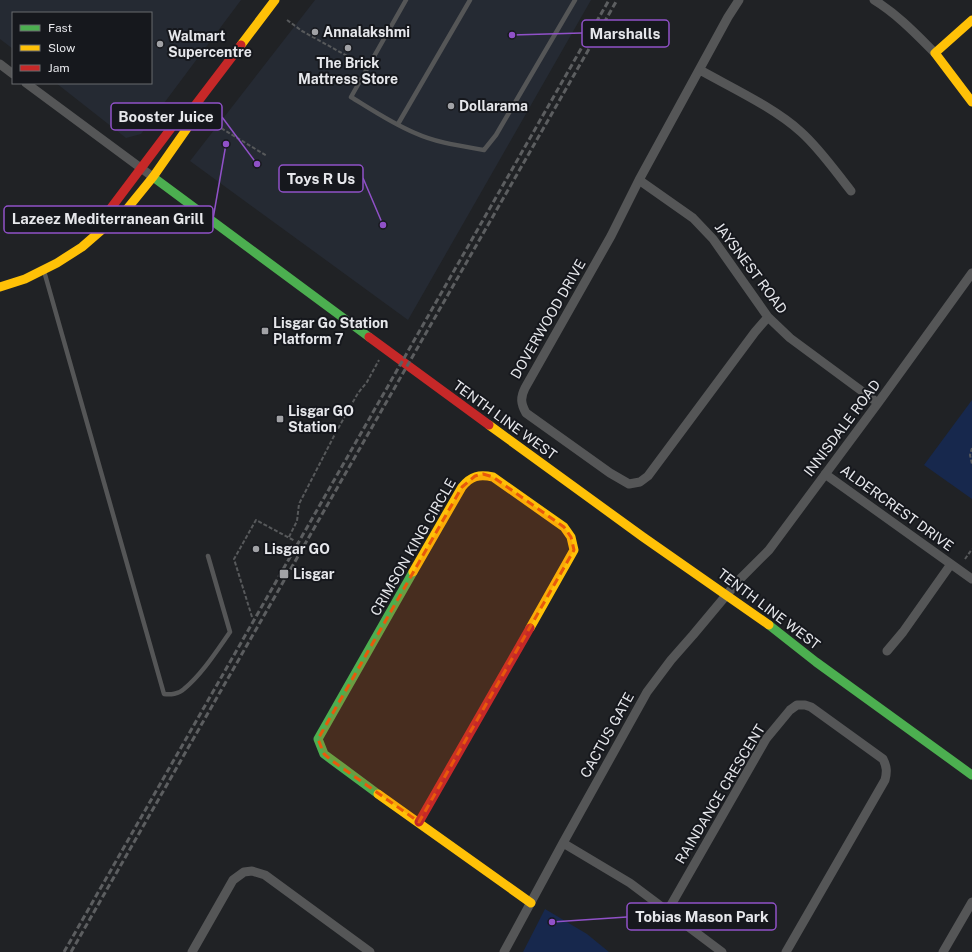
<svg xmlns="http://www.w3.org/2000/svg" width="972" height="952" font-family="'Public Sans',sans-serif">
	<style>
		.built { fill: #252a33 }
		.green { fill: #17284d }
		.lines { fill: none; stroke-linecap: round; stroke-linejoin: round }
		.path { stroke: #57595b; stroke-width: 2; stroke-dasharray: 4 2; stroke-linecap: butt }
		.lane { stroke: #555657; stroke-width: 4.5 }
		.street { stroke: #555657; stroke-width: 9 }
		.fast { stroke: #4caf50; stroke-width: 9 }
		.slow { stroke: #ffc107; stroke-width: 9 }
		.jam { stroke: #c62828; stroke-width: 9 }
		.rail { stroke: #5c5e60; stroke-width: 3; stroke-dasharray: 6 3; stroke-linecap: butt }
		.marked { fill: #e8590c; fill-opacity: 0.2; stroke: #e8590c; stroke-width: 3; stroke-dasharray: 8 5; stroke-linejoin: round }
		.poi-dot { fill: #a1a2a6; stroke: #16181d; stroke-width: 1.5 }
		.labels { text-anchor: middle; stroke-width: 4; stroke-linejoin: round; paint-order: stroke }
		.poi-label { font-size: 14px; font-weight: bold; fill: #e6e7eb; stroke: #16181d; text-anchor: start }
		.street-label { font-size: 14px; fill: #e6e7eb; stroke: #16181d }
		.leader { fill: none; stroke: #9051c8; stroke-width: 1.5 }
		.callout-dot { fill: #9051c8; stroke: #16181d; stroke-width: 1.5 }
		.callout { fill: #16181d; stroke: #9051c8; stroke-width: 1.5 }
		.callout-label { font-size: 15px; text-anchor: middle; font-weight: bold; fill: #e6e7eb }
	</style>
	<rect width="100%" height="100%" fill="#202225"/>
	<path class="built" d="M0 0H241L141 134 126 138 56 83H151V13H13V49L0 39Z
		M315 0H591L408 320 190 161Z"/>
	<path class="green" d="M972 400V499L924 465Z
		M545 909 587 934 609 952H523Z"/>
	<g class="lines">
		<path class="path" d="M287 20 302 31 349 57
			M211 122 267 156
			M972 448 970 455 972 464
			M289 537 297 521 299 504 335 434 358 393 367 382 379 360
			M965 559 972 549
			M252 617 234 559 256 520 295 541"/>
		<path class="lane" d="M406 0 351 97C372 110 393 124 415 133 437 143 461 146 484 150L496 135 575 0
			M398 124 470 0
			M44 271 164 694C170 695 179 694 184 689 202 674 216 652 230 632L208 556"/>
		<path class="street" d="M739 0 728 17 639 180 611 236 525 388C520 398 521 404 526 413L610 473 629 484 640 482 648 476 755 332 768 317
			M874 0C897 14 916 34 935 53
			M0 64 13 74
			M700 70C732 88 775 108 801 132 820 149 835 171 851 191
			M26 83 153 177
			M639 180 693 218 713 239 768 317 790 338 878 403
			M825 474 972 579
			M887 651 903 632 951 564
			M563 843 630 883 722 952
			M667 912 766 739 790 710 797 705H805L811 707 883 759C887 767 887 772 885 780L786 952
			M192 952 233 880 244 872 252 871 265 875 370 952
			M504 952 563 843 647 692 671 660 693 635 739 580 769 550 878 403 972 273
			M943 952 972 902"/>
		<path class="fast" d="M153 177 369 337
			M769 625 816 662 972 775
			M378 794 324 754 318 739 413 572"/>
		<path class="slow" d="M972 20 935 53 972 102
			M241 45 275 0
			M0 287 25 279 57 263 82 247 105 227 118 220 153 177 188 127 187 116
			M489 425 643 537 769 625
			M413 572 462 487C471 476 479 474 493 477L564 527 571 537 574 550 530 628
			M378 794 531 903"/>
		<path class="jam" d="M105 227 108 212 178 119 187 116 241 45
			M369 337 489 425
			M419 822 530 628"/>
		<path class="rail" d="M64 952 609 0
			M71 952 617 0"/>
	</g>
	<path class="marked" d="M483 474 493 477 564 527 571 537 574 550 419 822 331 760 324 754 318 739 462 487 475 476Z"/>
	<g class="poi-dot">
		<circle cx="315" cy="32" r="4"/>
		<circle cx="160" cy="44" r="4"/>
		<circle cx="348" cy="48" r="4"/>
		<circle cx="451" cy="106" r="4"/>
		<rect x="261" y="327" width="8" height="8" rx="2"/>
		<rect x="276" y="415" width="8" height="8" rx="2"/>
		<circle cx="256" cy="549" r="4"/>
		<rect x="279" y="569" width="10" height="10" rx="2"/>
	</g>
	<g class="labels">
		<g class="poi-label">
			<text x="323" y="37">Annalakshmi</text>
			<text x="168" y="41">Walmart<tspan x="168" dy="16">Supercentre</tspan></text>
			<text x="348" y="68" text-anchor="middle">The Brick<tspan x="348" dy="16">Mattress Store</tspan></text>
			<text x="459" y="111">Dollarama</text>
			<text x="273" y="328">Lisgar Go Station<tspan x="273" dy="16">Platform 7</tspan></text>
			<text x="288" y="416">Lisgar GO<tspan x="288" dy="16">Station</tspan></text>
			<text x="264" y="554">Lisgar GO</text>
			<text x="293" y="579">Lisgar</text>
		</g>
		<g class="street-label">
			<text transform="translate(751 268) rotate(53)" y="5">JAYSNEST ROAD</text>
			<text transform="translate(548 319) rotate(-60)" y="5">DOVERWOOD DRIVE</text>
			<text transform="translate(505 420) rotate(36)" y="5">TENTH LINE WEST</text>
			<text transform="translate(842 428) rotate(-53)" y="5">INNISDALE ROAD</text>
			<text transform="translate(897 508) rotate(36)" y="5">ALDERCREST DRIVE</text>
			<text transform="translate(413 547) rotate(-60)" y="5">CRIMSON KING CIRCLE</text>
			<text transform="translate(769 609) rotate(37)" y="5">TENTH LINE WEST</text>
			<text transform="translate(607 735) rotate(-61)" y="5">CACTUS GATE</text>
			<text transform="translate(720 794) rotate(-59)" y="5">RAINDANCE CRESCENT</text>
		</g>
	</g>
	<path class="leader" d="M512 35L582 33M257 164L222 117M383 225L363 178M226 144L213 219M552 922L627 917"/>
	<g class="callout-dot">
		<circle cx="512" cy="35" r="4"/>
		<circle cx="257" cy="164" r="4"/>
		<circle cx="383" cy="225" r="4"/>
		<circle cx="226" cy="144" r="4"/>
		<circle cx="552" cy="922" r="4"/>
	</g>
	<g class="callout">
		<rect x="582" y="20" width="87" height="27" rx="4"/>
		<rect x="111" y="103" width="111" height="27" rx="4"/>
		<rect x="279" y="165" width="84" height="27" rx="4"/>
		<rect x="4" y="206" width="209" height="27" rx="4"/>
		<rect x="627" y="903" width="149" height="27" rx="4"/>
	</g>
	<g class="callout-label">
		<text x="625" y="39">Marshalls</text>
		<text x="166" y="122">Booster Juice</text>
		<text x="321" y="184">Toys R Us</text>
		<text x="108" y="224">Lazeez Mediterranean Grill</text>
		<text x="702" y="922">Tobias Mason Park</text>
	</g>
	<rect x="12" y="12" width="140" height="72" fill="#16181d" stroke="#696b6f"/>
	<rect x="20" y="25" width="20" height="6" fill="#4caf50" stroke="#696b6f"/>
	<text x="48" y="32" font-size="12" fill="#e6e7eb">Fast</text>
	<rect x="20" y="45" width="20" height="6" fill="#ffc107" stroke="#696b6f"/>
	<text x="48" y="52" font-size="12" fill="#e6e7eb">Slow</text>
	<rect x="20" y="65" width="20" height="6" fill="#c62828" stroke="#696b6f"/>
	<text x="48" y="72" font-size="12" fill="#e6e7eb">Jam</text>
</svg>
